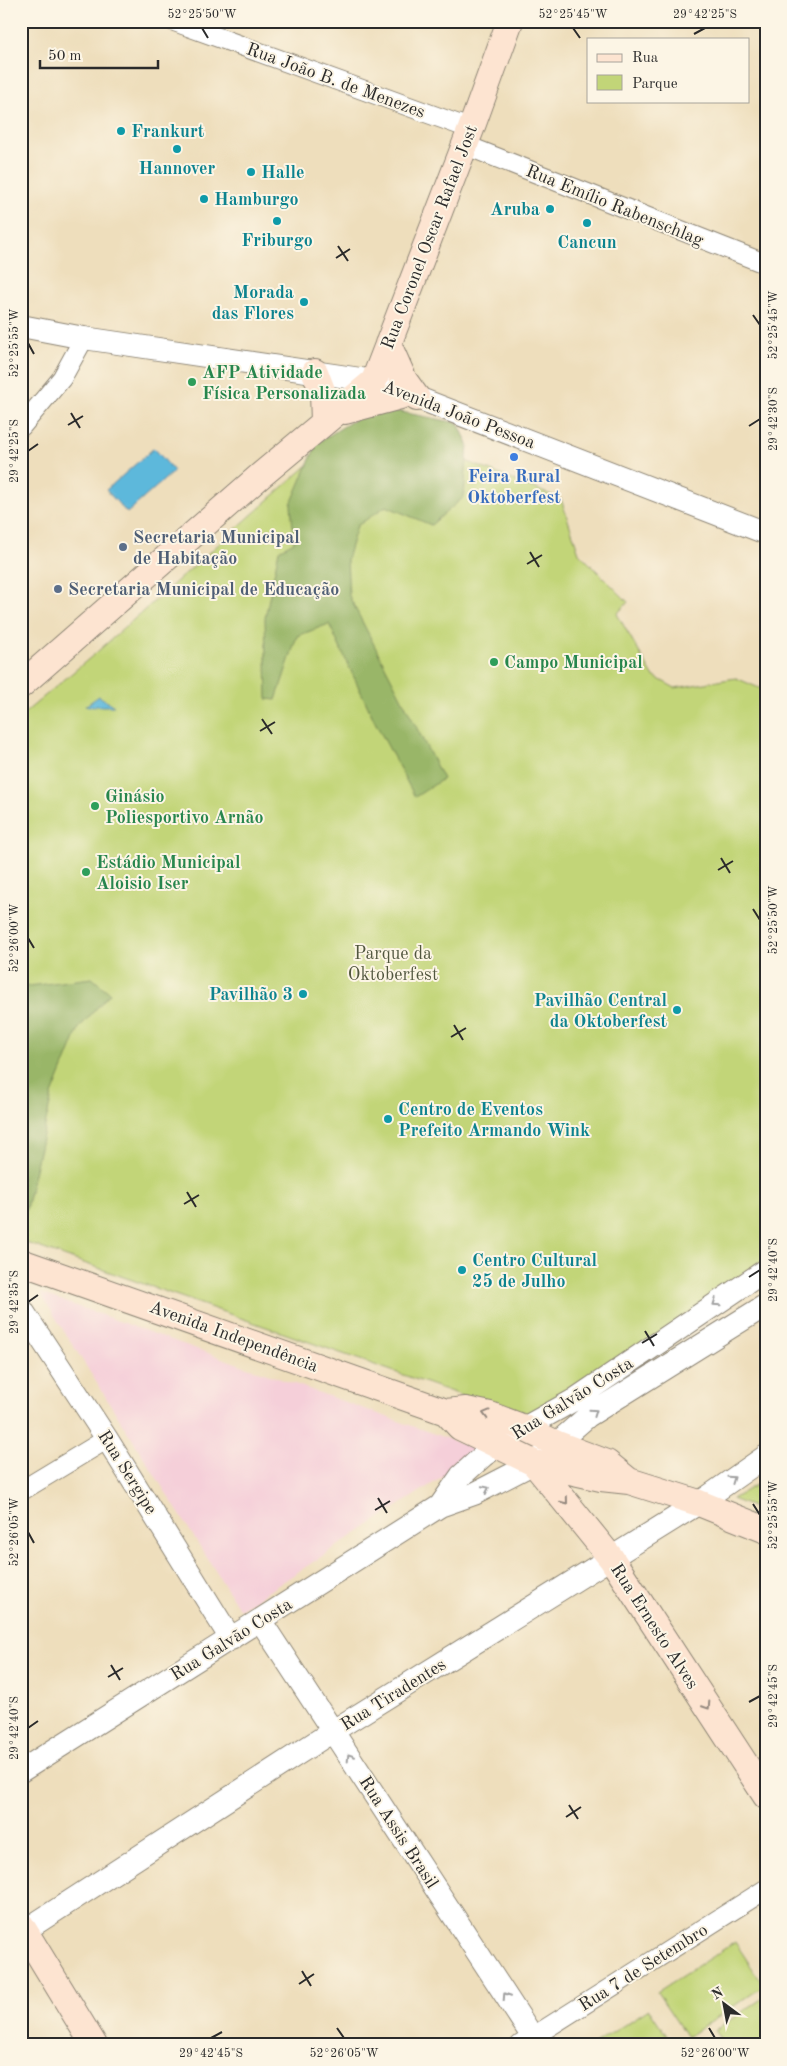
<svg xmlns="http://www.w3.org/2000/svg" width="787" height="2066" font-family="'Old Standard TT',serif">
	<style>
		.built { fill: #f5cfd9 }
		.green { fill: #c2d578; stroke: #768052 }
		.forest { fill: #99b668; stroke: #62704a }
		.water { fill: #5db8db; stroke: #447283 }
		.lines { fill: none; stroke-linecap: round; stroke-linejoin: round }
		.minor-casing { stroke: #8c8474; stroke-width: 21 }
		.tertiary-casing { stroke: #8c8474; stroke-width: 24 }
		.secondary-casing { stroke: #8c8474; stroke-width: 28 }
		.minor { stroke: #fff; stroke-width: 19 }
		.tertiary { stroke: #fff; stroke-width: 22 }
		.secondary { stroke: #fde4d1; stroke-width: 26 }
		.oneway { stroke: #a0a0a0 }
		.oneway2 { stroke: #94887e }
		.ticks { fill: none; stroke: #2b2b2b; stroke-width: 2 }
		.culture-dot { fill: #0f9aa8; stroke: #fcf5e5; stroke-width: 2 }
		.leisure-dot { fill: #2e9e5b; stroke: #fcf5e5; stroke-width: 2 }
		.shop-dot { fill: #3f7fe0; stroke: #fcf5e5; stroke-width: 2 }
		.service-dot { fill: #5c6f8a; stroke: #fcf5e5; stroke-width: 2 }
		.labels { text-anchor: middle; stroke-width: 4; stroke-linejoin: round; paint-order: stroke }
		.street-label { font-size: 18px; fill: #2b2b2b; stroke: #fcf5e5 }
		.culture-label { font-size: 18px; font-weight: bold; fill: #0d838f; stroke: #fcf5e5; text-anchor: start }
		.leisure-label { font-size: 18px; font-weight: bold; fill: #27864d; stroke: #fcf5e5; text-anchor: start }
		.shop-label { font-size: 18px; font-weight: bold; fill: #366cbe; stroke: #fcf5e5 }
		.service-label { font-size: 18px; font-weight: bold; fill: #4e5e75; stroke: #fcf5e5; text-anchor: start }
		.park-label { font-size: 18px; fill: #51563e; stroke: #fcf5e5 }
		.neatline { fill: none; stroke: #2b2b2b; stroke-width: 2 }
		.ticks-label { font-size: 12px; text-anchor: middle; fill: #2b2b2b }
	</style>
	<rect width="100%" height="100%" fill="#fcf5e5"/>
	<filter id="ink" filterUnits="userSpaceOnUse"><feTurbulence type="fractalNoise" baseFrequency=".02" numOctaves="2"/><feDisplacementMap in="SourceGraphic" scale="10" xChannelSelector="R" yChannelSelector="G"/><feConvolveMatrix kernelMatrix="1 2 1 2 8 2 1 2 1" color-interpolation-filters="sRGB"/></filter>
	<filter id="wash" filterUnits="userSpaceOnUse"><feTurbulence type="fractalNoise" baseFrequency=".0096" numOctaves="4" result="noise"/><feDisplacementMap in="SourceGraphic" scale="20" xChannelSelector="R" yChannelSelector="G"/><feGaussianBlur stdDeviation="1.12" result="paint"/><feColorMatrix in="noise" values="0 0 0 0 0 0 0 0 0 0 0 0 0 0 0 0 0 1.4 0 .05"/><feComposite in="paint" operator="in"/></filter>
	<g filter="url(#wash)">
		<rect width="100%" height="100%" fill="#eedebc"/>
		<path class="built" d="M40 1293 482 1451 240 1610Z"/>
		<path class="green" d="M335 441 461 459 561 499 579 553 628 602 617 614 653 676 675 688 736 678 766 691V1259L747 1271 654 1340 523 1417 21 1241V716L97 652Z
			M766 1479V1512L732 1499Z
			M735 1942 764 1986 687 2037 657 1992Z
			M766 1996V2045H725L715 2030Z
			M649 2009 673 2045H593Z"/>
		<path class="forest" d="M375 407 458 423 468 444 464 497 431 525 386 506 357 526 347 559 349 596 443 779 415 797 375 722 329 624 297 636 276 700 267 699 265 618 279 550 294 542 291 504 317 443Z
			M92 978 110 993 79 1028 52 1095 21 1231V987Z"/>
		<path class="water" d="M154 448 174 471 127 513 106 490Z
			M99 696 114 706H85Z"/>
	</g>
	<g filter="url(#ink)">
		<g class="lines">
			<defs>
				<path id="minor" d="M173 21 471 129
					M465 145 766 264
					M21 427 62 378 84 338
					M21 1491 107 1439
					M520 2045 766 1889"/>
				<path id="tertiary" d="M21 326 84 338 374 381 766 533
					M21 1308 107 1439 231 1639
					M440 1506 461 1476 483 1456 524 1428 574 1400 766 1270
					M260 1620 538 2045
					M21 1771 440 1506 474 1494 534 1463 588 1416 766 1305
					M21 1933 333 1731 699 1503 766 1456"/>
				<path id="secondary" d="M388 344 404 380 417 398
					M315 372 323 393 324 422
					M345 411 408 394
					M21 685 260 476 374 381 471 129 510 21
					M21 1262 446 1412 466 1410 490 1415 524 1428 557 1444 607 1463 629 1481
					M446 1412 460 1427 534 1463 601 1478 629 1481 699 1503 766 1530
					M534 1463 611 1558 766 1796
					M21 1925 94 2045"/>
			</defs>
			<use href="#minor" class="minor-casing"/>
			<use href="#tertiary" class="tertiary-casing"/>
			<use href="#secondary" class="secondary-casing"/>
			<use href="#minor" class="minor"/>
			<use href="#tertiary" class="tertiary"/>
			<use href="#secondary" class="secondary"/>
		</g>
		<defs><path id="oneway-chevron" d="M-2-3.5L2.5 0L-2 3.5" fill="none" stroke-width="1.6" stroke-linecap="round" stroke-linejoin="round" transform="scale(1.25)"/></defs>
		<g class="oneway">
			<use href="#oneway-chevron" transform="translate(716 1303) rotate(146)"/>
			<use href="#oneway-chevron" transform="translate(594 1412) rotate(-35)"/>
			<use href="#oneway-chevron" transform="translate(732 1479) rotate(-35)"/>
			<use href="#oneway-chevron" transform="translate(486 1489) rotate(-26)"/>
			<use href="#oneway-chevron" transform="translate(350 1757) rotate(-123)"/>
			<use href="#oneway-chevron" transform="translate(506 1996) rotate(-123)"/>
		</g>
		<g class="oneway2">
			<use href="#oneway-chevron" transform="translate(486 1414) rotate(-165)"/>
			<use href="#oneway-chevron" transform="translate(565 1501) rotate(51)"/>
			<use href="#oneway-chevron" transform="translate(707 1706) rotate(57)"/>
		</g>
	</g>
	<path class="ticks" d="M202 28 208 38M573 28 580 38M694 34 705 28M338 246 348 261M336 258 350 249M753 315 760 325M28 343 34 354M71 413 80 428M68 425 83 416M749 426 760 419M28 451 38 444M530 552 539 567M527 564 542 555M262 719 272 734M260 731 275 722M721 858 730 873M718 870 733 861M753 909 760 920M28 938 34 948M454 1025 463 1040M451 1037 466 1028M187 1192 196 1207M184 1204 199 1195M749 1277 760 1270M28 1302 38 1295M645 1331 654 1346M642 1343 657 1334M378 1498 387 1513M753 1504 760 1515M375 1510 390 1501M28 1532 34 1543M111 1665 120 1680M108 1677 123 1668M749 1702 760 1696M28 1728 38 1721M569 1805 578 1819M566 1817 581 1807M302 1971 311 1986M299 1984 314 1974M337 2028 344 2038M709 2028 715 2038M211 2038 222 2032"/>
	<g class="culture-dot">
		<circle cx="121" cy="131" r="5"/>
		<circle cx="177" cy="149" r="5"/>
		<circle cx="251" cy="172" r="5"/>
		<circle cx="204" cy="199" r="5"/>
		<circle cx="550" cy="209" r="5"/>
		<circle cx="277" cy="221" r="5"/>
		<circle cx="587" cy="223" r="5"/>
		<circle cx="304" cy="302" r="5"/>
		<circle cx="303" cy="994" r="5"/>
		<circle cx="677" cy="1010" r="5"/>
		<circle cx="388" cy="1119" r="5"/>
		<circle cx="462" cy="1270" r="5"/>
	</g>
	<g class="leisure-dot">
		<circle cx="192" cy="382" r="5"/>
		<circle cx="494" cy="662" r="5"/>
		<circle cx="95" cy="806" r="5"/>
		<circle cx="86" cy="872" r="5"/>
	</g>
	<circle class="shop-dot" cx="514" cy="457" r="5"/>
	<g class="service-dot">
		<circle cx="123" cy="547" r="5"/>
		<circle cx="58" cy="589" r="5"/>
	</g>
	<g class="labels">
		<g class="street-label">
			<text transform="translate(336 80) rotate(20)" y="6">Rua João B. de Menezes</text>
			<text transform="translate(615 205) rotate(22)" y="6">Rua Emílio Rabenschlag</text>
			<text transform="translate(429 237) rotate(-69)" y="6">Rua Coronel Oscar Rafael Jost</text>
			<text transform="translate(459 414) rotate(21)" y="6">Avenida João Pessoa</text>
			<text transform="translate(234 1336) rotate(20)" y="6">Avenida Independência</text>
			<text transform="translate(572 1398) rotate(-32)" y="6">Rua Galvão Costa</text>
			<text transform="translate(128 1472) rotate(58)" y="6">Rua Sergipe</text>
			<text transform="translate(655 1626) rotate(57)" y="6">Rua Ernesto Alves</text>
			<text transform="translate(231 1639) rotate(-32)" y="6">Rua Galvão Costa</text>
			<text transform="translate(393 1694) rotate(-32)" y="6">Rua Tiradentes</text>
			<text transform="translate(399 1832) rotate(57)" y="6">Rua Assis Brasil</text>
			<text transform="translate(643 1967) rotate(-32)" y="6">Rua 7 de Setembro</text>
		</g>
		<g class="culture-label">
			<text x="131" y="137">Frankurt</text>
			<text x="177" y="174" text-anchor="middle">Hannover</text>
			<text x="261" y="178">Halle</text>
			<text x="214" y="205">Hamburgo</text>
			<text x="540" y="215" text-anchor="end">Aruba</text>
			<text x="277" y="246" text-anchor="middle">Friburgo</text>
			<text x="587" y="248" text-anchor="middle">Cancun</text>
			<text x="294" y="298" text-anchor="end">Morada<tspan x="294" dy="21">das Flores</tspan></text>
			<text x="293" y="1000" text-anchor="end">Pavilhão 3</text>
			<text x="667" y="1006" text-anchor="end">Pavilhão Central<tspan x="667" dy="21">da Oktoberfest</tspan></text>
			<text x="398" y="1115">Centro de Eventos<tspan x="398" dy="21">Prefeito Armando Wink</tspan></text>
			<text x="472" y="1266">Centro Cultural<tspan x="472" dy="21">25 de Julho</tspan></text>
		</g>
		<g class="leisure-label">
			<text x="202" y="378">AFP Atividade<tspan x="202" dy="21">Física Personalizada</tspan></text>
			<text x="504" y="668">Campo Municipal</text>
			<text x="105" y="802">Ginásio<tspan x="105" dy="21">Poliesportivo Arnão</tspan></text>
			<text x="96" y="868">Estádio Municipal<tspan x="96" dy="21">Aloisio Iser</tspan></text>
		</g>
		<g class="shop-label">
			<text x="514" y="482">Feira Rural<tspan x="514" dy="21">Oktoberfest</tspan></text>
		</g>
		<g class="service-label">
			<text x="133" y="543">Secretaria Municipal<tspan x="133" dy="21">de Habitação</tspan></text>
			<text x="68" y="595">Secretaria Municipal de Educação</text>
		</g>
		<g class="park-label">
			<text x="393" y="959">Parque da<tspan x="393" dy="21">Oktoberfest</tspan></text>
		</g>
	</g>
	<rect width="787" height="2066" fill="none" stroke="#fcf5e5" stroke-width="55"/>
	<rect x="587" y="38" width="162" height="65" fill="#fcf5e5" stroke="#a8a49b"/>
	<rect x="597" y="54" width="25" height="8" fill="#fde4d1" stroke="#a8a49b"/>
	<text x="632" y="62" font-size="15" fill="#2b2b2b">Rua</text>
	<rect x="597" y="75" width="25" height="15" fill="#c2d578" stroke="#a8a49b"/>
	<text x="632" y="88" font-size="15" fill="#2b2b2b">Parque</text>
	<g transform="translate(724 2004) rotate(328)" stroke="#fcf5e5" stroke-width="4" paint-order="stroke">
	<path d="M0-4L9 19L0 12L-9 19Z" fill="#2b2b2b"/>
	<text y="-8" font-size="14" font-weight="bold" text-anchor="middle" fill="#2b2b2b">N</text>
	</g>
	<path d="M40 60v8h118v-8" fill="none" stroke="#2b2b2b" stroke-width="2.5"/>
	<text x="48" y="60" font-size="15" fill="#2b2b2b" stroke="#fcf5e5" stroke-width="4" paint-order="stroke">50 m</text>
	<rect x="28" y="28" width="732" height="2010" class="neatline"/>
	<g class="ticks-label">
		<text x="202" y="18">52°25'50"W</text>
		<text x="573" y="18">52°25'45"W</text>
		<text x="705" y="18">29°42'25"S</text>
		<text transform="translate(773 325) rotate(-90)" y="4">52°25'45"W</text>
		<text transform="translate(14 343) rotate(-90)" y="4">52°25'55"W</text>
		<text transform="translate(773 419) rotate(-90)" y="4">29°42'30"S</text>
		<text transform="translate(14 451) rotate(-90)" y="4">29°42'25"S</text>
		<text transform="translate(773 920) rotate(-90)" y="4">52°25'50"W</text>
		<text transform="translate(14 938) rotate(-90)" y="4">52°26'00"W</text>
		<text transform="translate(773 1270) rotate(-90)" y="4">29°42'40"S</text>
		<text transform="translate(14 1302) rotate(-90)" y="4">29°42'35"S</text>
		<text transform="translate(773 1515) rotate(-90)" y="4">52°25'55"W</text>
		<text transform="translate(14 1532) rotate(-90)" y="4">52°26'05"W</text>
		<text transform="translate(773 1696) rotate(-90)" y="4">29°42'45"S</text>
		<text transform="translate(14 1728) rotate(-90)" y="4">29°42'40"S</text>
		<text x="211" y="2057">29°42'45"S</text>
		<text x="344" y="2057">52°26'05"W</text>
		<text x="715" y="2057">52°26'00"W</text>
	</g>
</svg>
